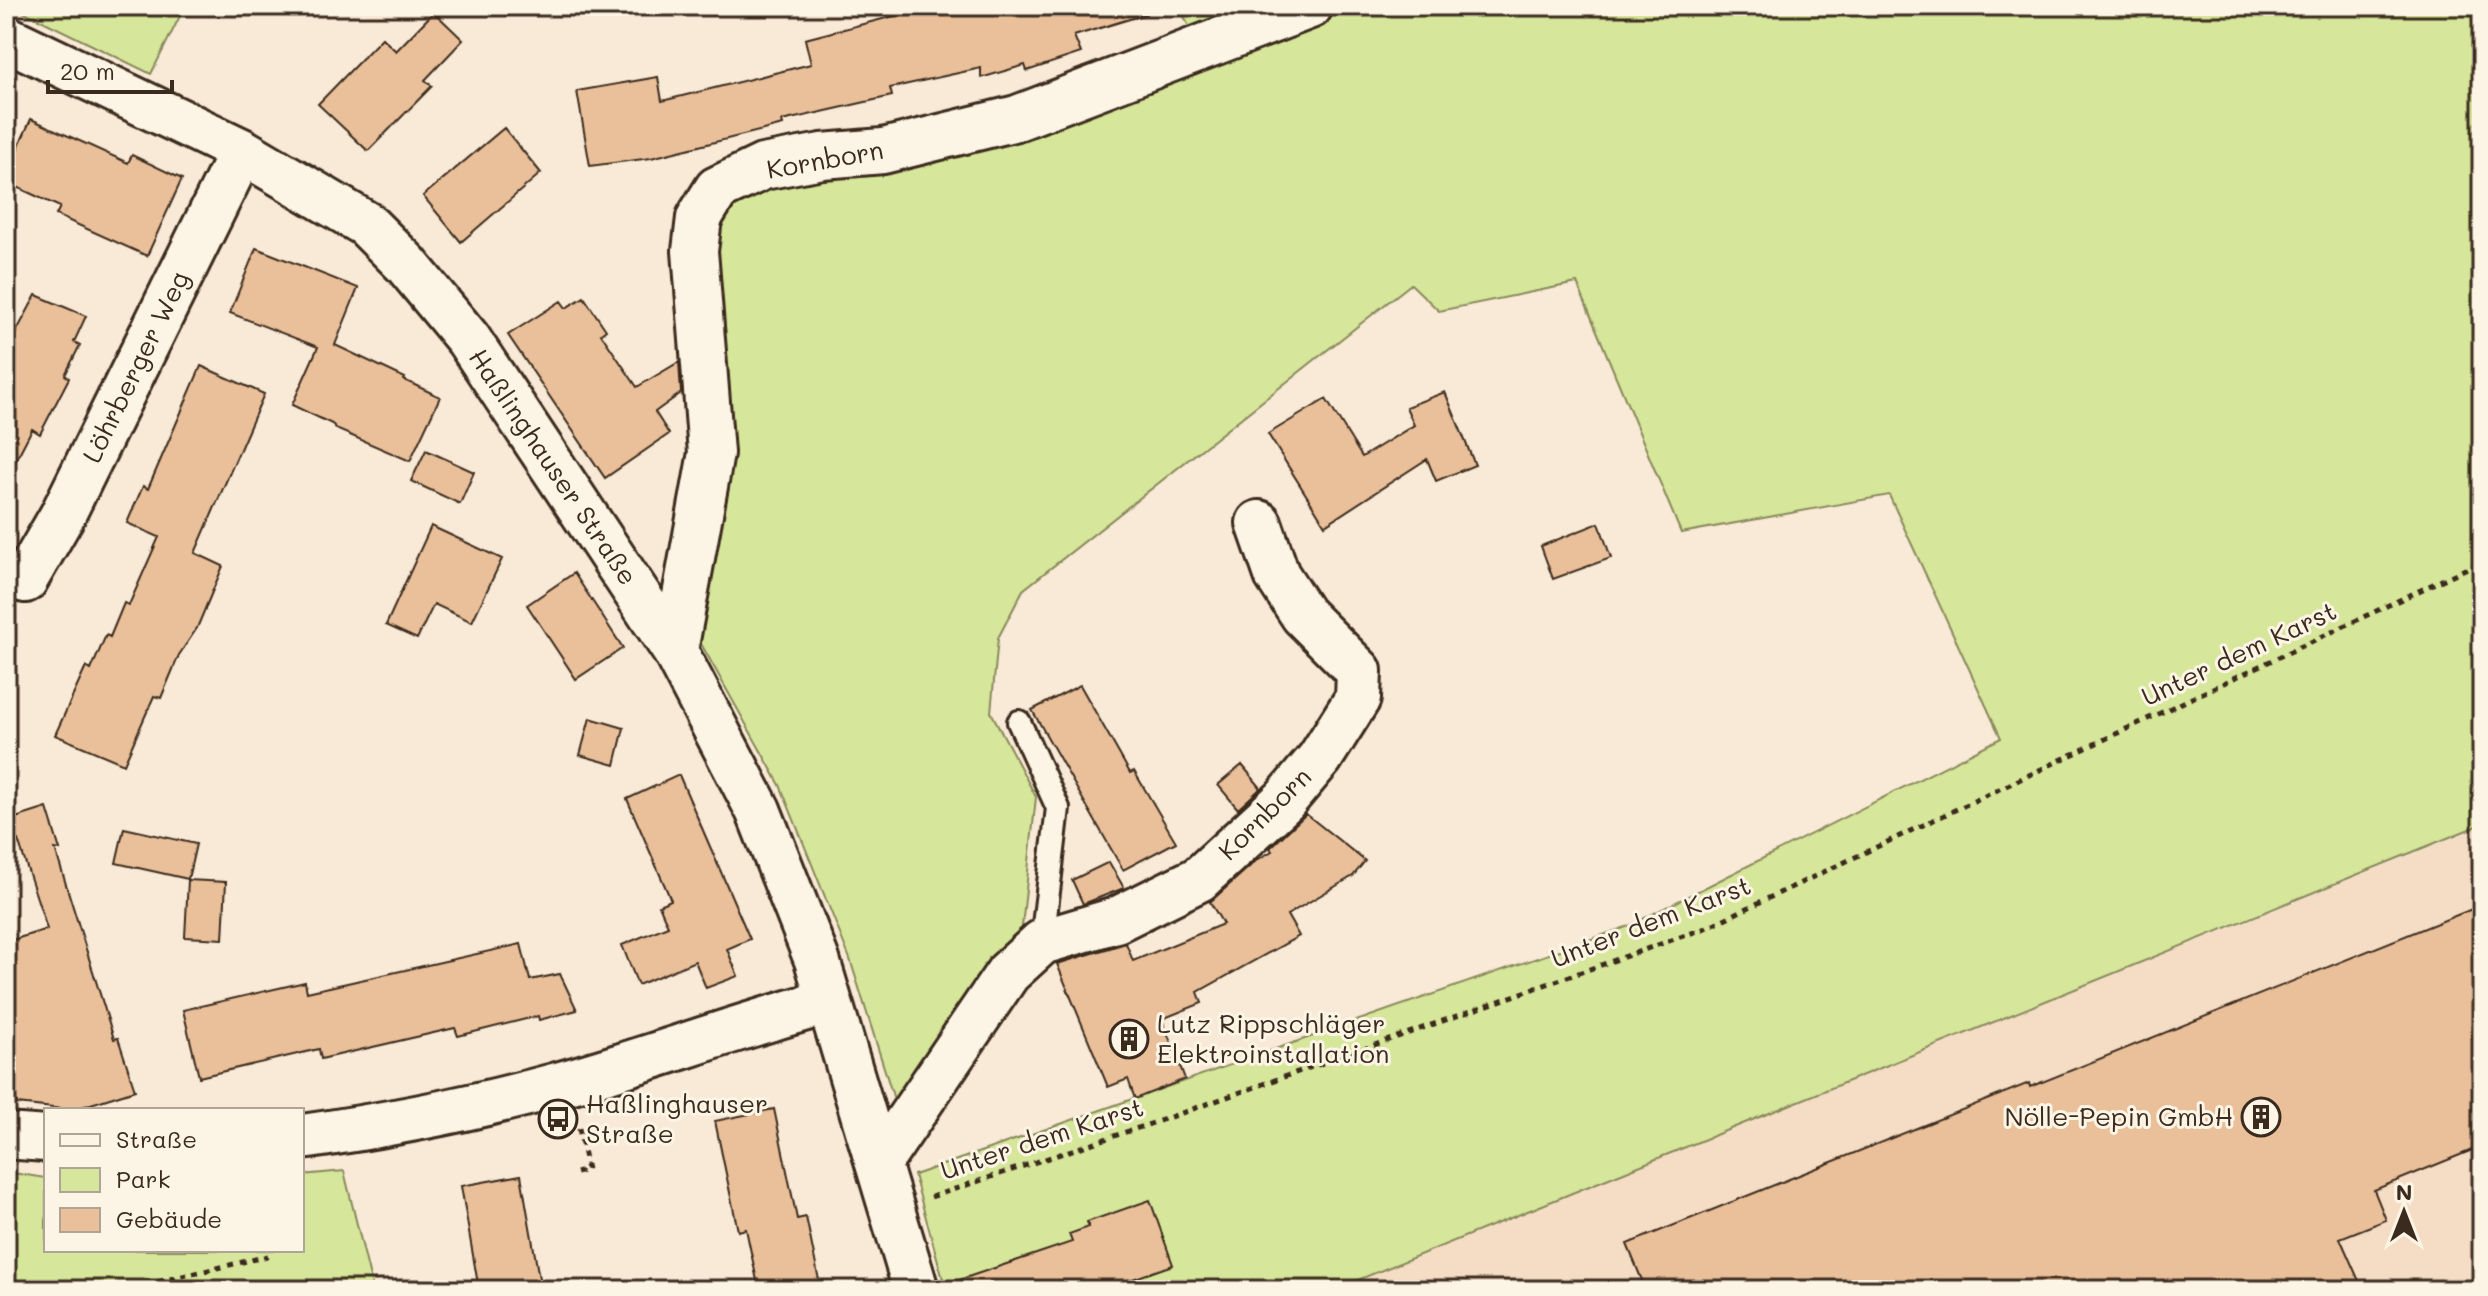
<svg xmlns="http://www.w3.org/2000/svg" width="2488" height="1296" font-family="Mali,sans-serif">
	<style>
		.built { fill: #f4ddc4 }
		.green { fill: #d6e69a; stroke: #88885c; stroke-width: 2 }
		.building { fill: #eac09a; stroke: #3b2a1e; stroke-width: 2 }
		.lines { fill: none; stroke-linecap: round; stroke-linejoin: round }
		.lane-casing { stroke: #3b2a1e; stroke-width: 28 }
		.street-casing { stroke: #3b2a1e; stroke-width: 50 }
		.path { stroke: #3b2a1e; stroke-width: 5; stroke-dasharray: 6 6; stroke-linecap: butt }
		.lane { stroke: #fcf5e5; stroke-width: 22 }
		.street { stroke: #fcf5e5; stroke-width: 44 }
		.labels { text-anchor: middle; stroke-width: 6; stroke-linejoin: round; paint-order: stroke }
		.street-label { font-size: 26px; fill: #3b2a1e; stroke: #fcf5e5 }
		.poi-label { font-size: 26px; fill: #3b2a1e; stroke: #fcf5e5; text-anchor: start }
	</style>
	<rect width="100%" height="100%" fill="#f8ead6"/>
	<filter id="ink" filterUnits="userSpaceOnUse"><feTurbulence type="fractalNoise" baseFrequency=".0125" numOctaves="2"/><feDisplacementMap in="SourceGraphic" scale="16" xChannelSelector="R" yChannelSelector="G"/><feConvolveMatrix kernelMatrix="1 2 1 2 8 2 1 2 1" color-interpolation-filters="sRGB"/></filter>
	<g filter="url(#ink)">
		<path class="built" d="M2482 826V1290H1332L1549 1202Z"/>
		<path class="green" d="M12 6H185L151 74Z
			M1179 6H2482V824L1333 1290H946L914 1175 1629 926 2001 738 1889 495 1681 533 1577 283 1439 311 1411 284 1023 590 998 638 991 712 1036 797 1020 945 897 1109 850 959 780 785 695 633 707 252 718 214 740 192 1205 60Z
			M344 1171 373 1290H6V1172L46 1178V1250H302V1175Z"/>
		<path class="building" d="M933 6H1144L1146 14 1074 36 1081 53 1027 71 1025 65 981 78V68L890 88 892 96 782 121 783 125 651 158 590 166 577 91 658 77 662 101 811 64 805 39Z
			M434 12 463 40 425 80 432 86 368 151 318 104 382 38 396 51Z
			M31 119 128 163 132 155 182 179 147 256 56 215 60 207 6 182V174Z
			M504 128 541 173 461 242 423 196Z
			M256 248 358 288 335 345 405 378 404 380 440 397 410 461 338 430 332 424 292 405 318 347 230 313Z
			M36 295 86 316 74 342 80 345 65 375 69 378 40 434 32 429 6 479V351Z
			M584 297 606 330 601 334 637 387 679 362 681 393 655 412 669 434 605 478 508 335 561 301 566 308Z
			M201 366 264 394 195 553 223 566 197 628 179 655 161 698 154 696 124 764 55 735 86 667 91 670 106 635 110 637 124 603 129 605 159 537 127 523 143 486 148 489Z
			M1445 392 1475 465 1436 481 1427 459 1325 525 1268 434 1326 399 1362 457 1414 425 1406 407Z
			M426 450 474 472 460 504 411 481Z
			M1599 523 1611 558 1553 579 1541 546Z
			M431 526 502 559 472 622 434 604 417 639 386 625Z
			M574 573 623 648 576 679 527 605Z
			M1080 685 1130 773 1134 771 1176 842 1123 870 1032 710Z
			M590 718 624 728 615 765 580 755Z
			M1242 765 1261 788 1238 809 1218 785Z
			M679 775 750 939 727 949 738 976 706 988 695 961 638 985 622 945 668 926 659 905 671 900 627 799Z
			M47 808 60 850 55 849 114 1039 118 1038 135 1090 72 1110 17 1104 6 1065V942L47 929 18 840 6 837V821Z
			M1306 814 1365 861 1353 876 1287 915 1299 936 1198 992 1202 1003 1162 1019 1185 1079 1135 1099 1128 1079 1108 1087 1057 964 1126 943 1133 961 1223 924 1210 902 1257 860 1272 851 1270 848Z
			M124 828 196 844 188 879 116 863Z
			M1109 862 1124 888 1083 904 1072 880Z
			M188 880 226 882 223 939 185 937Z
			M2482 905V1146L2374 1190 2386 1220 2340 1238 2363 1290H1646L1627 1244 2029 1083 2030 1087Z
			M521 944 530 980 560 974 577 1010 539 1020 538 1016 458 1036 455 1028 321 1059 319 1049 199 1077 183 1010 305 982 307 992Z
			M774 1109 797 1219 806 1217 821 1290H759L746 1229 738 1231 715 1121Z
			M521 1175 541 1290H479L461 1186Z
			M1150 1200 1173 1265 1101 1290H948L947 1284 1072 1242 1069 1234 1089 1227 1087 1222Z"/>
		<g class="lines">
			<defs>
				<path id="lane" d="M1019 722 1058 808 1042 942"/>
				<path id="street" d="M6 38 242 151 366 224 406 264 468 339 675 651 758 810 817 960 916 1290
					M25 580 62 516 242 151
					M675 651 711 453 695 251 699 218 717 189 763 167 822 156 883 151 1017 118 1310 6
					M6 1136 46 1139
					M302 1137C387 1125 470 1109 554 1086 646 1061 736 1026 828 1002
					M879 1163 1008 973 1042 942 1116 920 1199 879 1284 801 1320 758 1358 698 1359 671 1303 615 1277 575 1259 523"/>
			</defs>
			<use href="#lane" class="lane-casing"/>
			<use href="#street" class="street-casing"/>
			<path class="path" d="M576 1173 587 1170 578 1123
				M931 1197 1162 1120 1703 929 2482 561
				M123 1290 268 1256"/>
			<use href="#lane" class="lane"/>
			<use href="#street" class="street"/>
		</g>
	</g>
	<defs>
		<symbol id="building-ring" viewBox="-11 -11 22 22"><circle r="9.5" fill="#fcf5e5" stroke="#3b2a1e" stroke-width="1.5"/><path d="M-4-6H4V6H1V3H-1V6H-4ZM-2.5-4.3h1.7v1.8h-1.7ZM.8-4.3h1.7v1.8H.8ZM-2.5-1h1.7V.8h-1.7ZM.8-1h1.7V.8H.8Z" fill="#3b2a1e"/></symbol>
		<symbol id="bus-ring" viewBox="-11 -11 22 22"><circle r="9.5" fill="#fcf5e5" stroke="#3b2a1e" stroke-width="1.5"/><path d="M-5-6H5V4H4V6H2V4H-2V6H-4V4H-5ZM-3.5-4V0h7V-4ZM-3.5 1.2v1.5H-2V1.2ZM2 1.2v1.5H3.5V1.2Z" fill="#3b2a1e"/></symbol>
	</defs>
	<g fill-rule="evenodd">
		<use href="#building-ring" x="1107" y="1017" width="44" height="44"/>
		<use href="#building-ring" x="2239" y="1095" width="44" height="44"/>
		<use href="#bus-ring" x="536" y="1097" width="44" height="44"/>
	</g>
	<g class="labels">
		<g class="street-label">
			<text transform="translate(825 160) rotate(-10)" y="9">Kornborn</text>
			<text transform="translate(136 367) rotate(-64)" y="9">Löhrberger Weg</text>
			<text transform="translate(553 467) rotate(56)" y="9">Haßlinghauser Straße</text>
			<text transform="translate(2239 654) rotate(-25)" y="9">Unter dem Karst</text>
			<text transform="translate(1265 814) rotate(-45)" y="9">Kornborn</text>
			<text transform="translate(1651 922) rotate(-21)" y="9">Unter dem Karst</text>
			<text transform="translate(1042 1139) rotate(-18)" y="9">Unter dem Karst</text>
		</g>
		<g class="poi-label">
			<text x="1157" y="1033">Lutz Rippschläger<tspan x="1157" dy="30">Elektroinstallation</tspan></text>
			<text x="586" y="1113">Haßlinghauser<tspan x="586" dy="30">Straße</tspan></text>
			<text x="2233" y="1126" text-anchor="end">Nölle-Pepin GmbH</text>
		</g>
	</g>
	<rect width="2488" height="1296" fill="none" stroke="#fcf5e5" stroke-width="32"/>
	<rect x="16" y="16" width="2456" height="1264" fill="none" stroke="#3b2a1e" stroke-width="3" filter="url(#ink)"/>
	<rect x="44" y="1108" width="260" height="144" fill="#fcf5e5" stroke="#afa495" stroke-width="2"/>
	<rect x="60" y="1134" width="40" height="12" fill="#fcf5e5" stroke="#afa495" stroke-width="2"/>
	<text x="116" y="1148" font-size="24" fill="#3b2a1e">Straße</text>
	<rect x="60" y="1168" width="40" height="24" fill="#d6e69a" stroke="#afa495" stroke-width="2"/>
	<text x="116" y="1188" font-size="24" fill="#3b2a1e">Park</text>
	<rect x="60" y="1208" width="40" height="24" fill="#eac09a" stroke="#afa495" stroke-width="2"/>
	<text x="116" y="1228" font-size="24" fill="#3b2a1e">Gebäude</text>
	<g transform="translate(2404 1212)" stroke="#fcf5e5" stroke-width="6" paint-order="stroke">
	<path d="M0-6L14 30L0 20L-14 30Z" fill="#3b2a1e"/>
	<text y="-12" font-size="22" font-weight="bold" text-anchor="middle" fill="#3b2a1e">N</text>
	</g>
	<path d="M48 80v12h124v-12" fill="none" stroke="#3b2a1e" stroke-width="4"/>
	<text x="60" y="80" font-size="24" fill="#3b2a1e" stroke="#fcf5e5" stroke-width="6" paint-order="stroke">20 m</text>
</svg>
